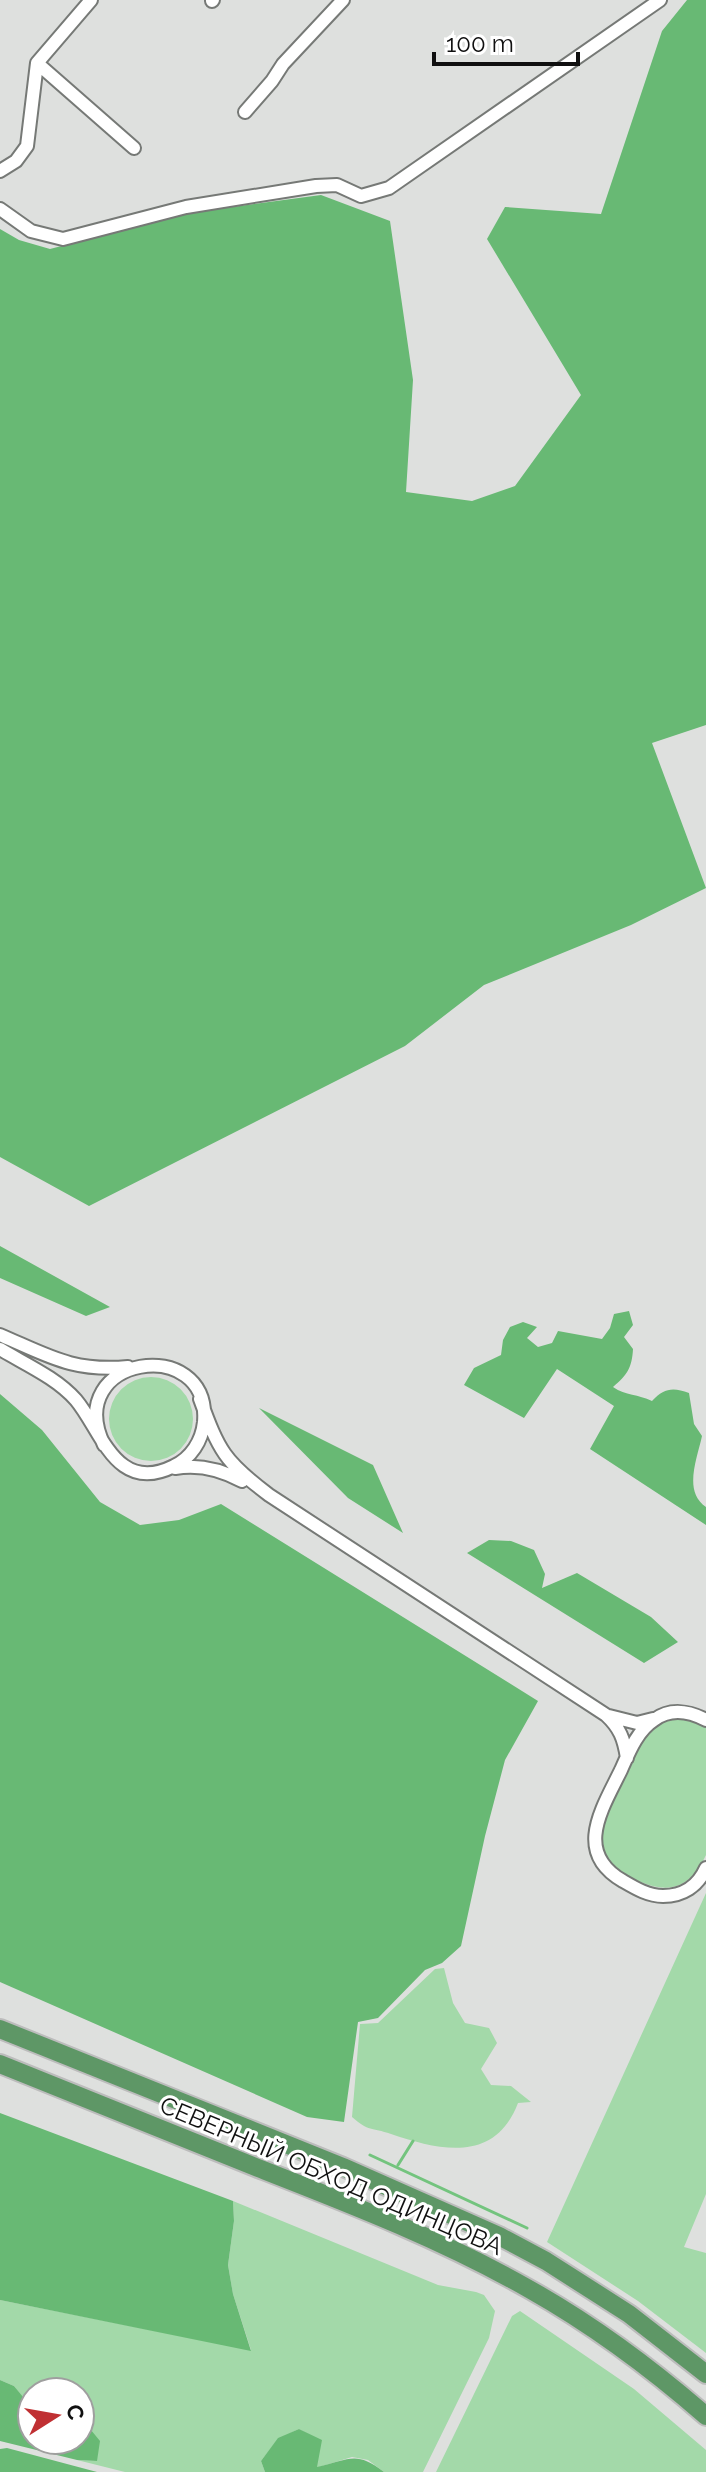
<svg xmlns="http://www.w3.org/2000/svg" width="706" height="2472" font-family="Raleway,sans-serif">
	<style>
		.green { fill: #a3d9a9 }
		.forest { fill: #68b974 }
		.lines { fill: none; stroke-linecap: round; stroke-linejoin: round }
		.stream { stroke: #73c47e; stroke-width: 3 }
		.minor-casing { stroke: #767976; stroke-width: 16 }
		.highway-casing { stroke: #bcbcbc; stroke-width: 22 }
		.minor { stroke: #fff; stroke-width: 12 }
		.highway { stroke: #5e9766; stroke-width: 18 }
		.labels { text-anchor: middle; stroke-width: 6; stroke-linejoin: round; paint-order: stroke }
		.street-label { font-size: 24px; fill: #101010; stroke: #fff }
	</style>
	<rect width="100%" height="100%" fill="#dee0de"/>
	<path class="green" d="M109 1419a42 42 0 1 1 84 0a42 42 0 1 1-84 0Z
		M688 1718 706 1727V1855C689 1891 666 1895 632 1878 619 1872 605 1863 601 1849 599 1841 600 1827 603 1819 609 1800 639 1739 653 1728 664 1720 675 1718 688 1718Z
		M706 1893V2194L684 2247 706 2253V2353L638 2301 547 2242Z
		M444 1968 453 2003 465 2023 489 2028 497 2043 481 2069 491 2085 511 2086 531 2102 518 2103C495 2163 441 2151 391 2134 371 2127 369 2132 352 2117L360 2024 378 2023 435 1969Z
		M233 2201 438 2285 476 2292 484 2295 495 2311 489 2338 423 2472H384L368 2460 352 2457 316 2468 321 2441 299 2429 278 2439 261 2461 265 2472H125L77 2460 97 2461 86 2424 80 2425V2392H32V2401L28 2404 14 2386 0 2380V2300L251 2350 233 2294 228 2265 234 2221Z
		M520 2311 634 2389 706 2450V2472H436L512 2316Z"/>
	<path class="forest" d="M687 0H706V725L652 743 706 888 631 925 484 985 405 1046 89 1206 0 1157V229L19 240 50 249 188 213 321 195 390 221 413 380 406 492 472 501 515 486 581 395 487 239 505 207 601 214 662 31Z
		M0 1246 110 1307 86 1316 0 1278Z
		M629 1311 633 1325 624 1337 633 1349C632 1368 627 1375 613 1387 626 1396 638 1394 652 1401 664 1388 673 1387 689 1393L694 1424 702 1436C697 1459 683 1492 706 1507V1525L590 1449 614 1406 557 1369 524 1418 464 1385 474 1368 501 1355 503 1340 510 1327 523 1322 537 1327 527 1338 538 1347 552 1343 558 1331 602 1339 610 1328 614 1314Z
		M0 1394 42 1430 100 1502 140 1525 179 1520 221 1504 538 1701 505 1760 485 1836 461 1946 442 1963 425 1970 378 2018 358 2022 344 2122 307 2117 0 1982Z
		M259 1408 373 1465 403 1533 348 1498Z
		M489 1540 511 1541 534 1550 545 1574 542 1588 577 1573 651 1617 678 1642 644 1663 467 1553Z
		M0 2113 233 2201 234 2221 228 2265 233 2294 251 2351 0 2300Z
		M0 2380 14 2386 28 2403 32 2401V2440H80V2425L86 2424 100 2441 97 2461 77 2460 0 2441Z
		M299 2429 322 2440 317 2467C350 2460 355 2450 384 2472H265L261 2461 278 2438Z
		M7 2448 97 2472H0V2449Z"/>
	<g class="lines">
		<path class="stream" d="M370 2155 527 2228
			M398 2165 413 2141"/>
		<defs>
			<path id="minor" d="M212 1 213 0
				M37 63 134 148
				M245 112 272 81 283 64 343 0
				M0 171 16 161 27 146 37 63 91 0
				M0 209 31 231 63 239 186 207 316 186 337 185 361 196 389 188 660 0
				M0 1335C49 1356 73 1372 128 1367
				M0 1349C25 1364 57 1378 76 1400 102 1431 116 1495 174 1466 191 1458 202 1441 204 1422 211 1333 61 1356 104 1445
				M200 1399C219 1451 224 1461 269 1495L606 1715C620 1728 624 1739 627 1758
				M175 1468C198 1464 222 1470 242 1481
				M609 1716 637 1723 653 1719
				M706 1720C689 1711 670 1708 654 1720 637 1731 629 1752 621 1770 602 1809 573 1852 623 1881 635 1888 648 1896 663 1896 683 1896 698 1886 706 1868"/>
			<path id="highway" d="M0 2029 343 2167 499 2236 546 2261 629 2314 706 2374
				M0 2064C86 2099 172 2134 258 2168 350 2204 443 2240 529 2289 593 2325 651 2368 706 2416"/>
		</defs>
		<use href="#minor" class="minor-casing"/>
		<use href="#highway" class="highway-casing"/>
		<use href="#minor" class="minor"/>
		<use href="#highway" class="highway"/>
	</g>
	<g class="labels">
		<g class="street-label">
			<text transform="translate(331 2176) rotate(23)" y="8">СЕВЕРНЫЙ ОБХОД ОДИНЦОВА</text>
		</g>
	</g>
	<g transform="translate(56 2416) rotate(79)"><circle r="38" fill="#ffffff" stroke="#9f9f9f" stroke-width="2"/>
	<path d="M0-6L14 30L0 20L-14 30Z" fill="#c03033"/>
	<text y="-12" font-size="22" font-weight="bold" text-anchor="middle" fill="#101010">С</text>
	</g>
	<path d="M434 52v12h144v-12" fill="none" stroke="#101010" stroke-width="4"/>
	<text x="446" y="52" font-size="24" fill="#101010" stroke="#ffffff" stroke-width="6" paint-order="stroke">100 m</text>
</svg>
